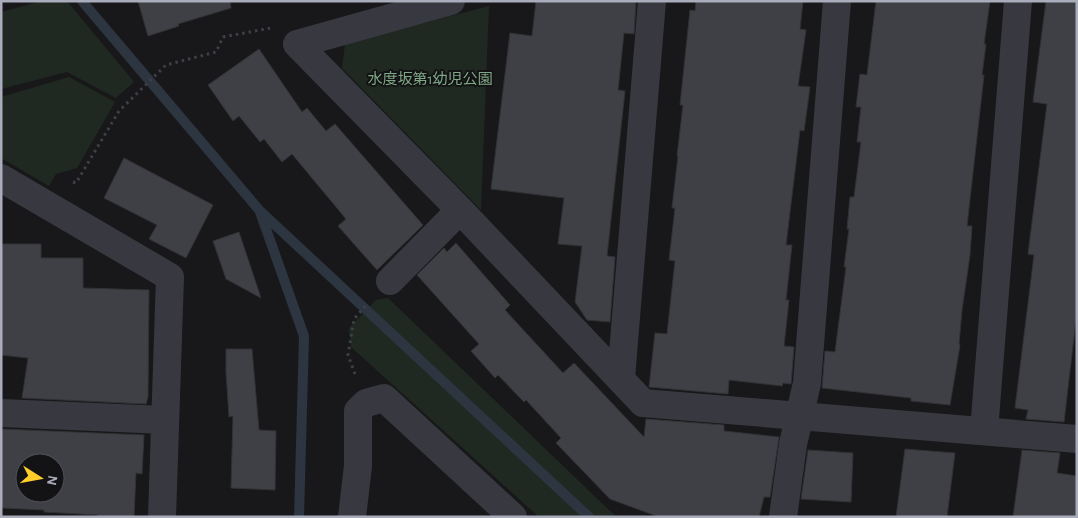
<svg xmlns="http://www.w3.org/2000/svg" width="1078" height="518" font-family="'Alegreya Sans','Noto Sans JP',sans-serif">
	<style>
		.green { fill: #1f2921 }
		.lines { fill: none; stroke-linecap: round; stroke-linejoin: round }
		.stream { stroke: #2c3540; stroke-width: 10 }
		.building { fill: #3f4045; stroke: #323236; fill-rule: evenodd }
		.path { stroke: #3e4047; stroke-width: 3; stroke-dasharray: 2.5 4; stroke-linecap: butt }
		.minor { stroke: #383940; stroke-width: 28 }
		.labels { text-anchor: middle; stroke-width: 4; stroke-linejoin: round; paint-order: stroke }
		.park-label { font-size: 15px; fill: #7ea885; stroke: #131315 }
	</style>
	<rect width="100%" height="100%" fill="#18181a"/>
	<path class="green" d="M42 1H67L134 82 116 98 67 72 1 89V12Z
		M489 6 481 210 342 68 345 44Z
		M69 77 115 102 77 168 56 174 49 186 1 158V97Z
		M388 298 609 510 617 517H539L351 347 349 328 376 300Z"/>
	<g class="lines">
		<path class="stream" d="M82 1 260 211 589 517
			M260 212 304 336 299 517"/>
	</g>
	<path class="building" d="M138 1H230L231 8 178 24 179 26 148 36Z
		M536 1H636L634 34 624 33 618 90 625 91 607 256 615 257 610 322 587 320 575 302 582 246 558 244 564 198 491 189 510 33 532 36Z
		M696 1H803L800 29 806 30 798 86 810 87 804 131 800 130 786 245H792L786 300H789L784 346 794 347 791 384 783 383 782 386 729 380 728 394 649 387 655 333 667 334 675 261 669 260 675 208H672L678 156H677L683 105H680L690 10 695 11Z
		M876 1H990L984 44H986L982 75H984L967 226H972L970 255 962 310 959 344 960 345 950 405 911 401V398L822 388 825 351 835 352 846 267H844L849 229H847L850 197H854L861 142H857L861 107H856L860 74 867 75Z
		M1046 1H1077V311L1064 422 1026 419 1028 410 1015 408 1034 255 1028 254 1047 104 1033 102Z
		M259 49 302 112 307 108 326 131 335 124 423 225 377 270 338 226 346 219 292 154 282 162 264 139 260 142 239 116 233 121 208 85Z
		M124 158 213 205 186 258 149 239 157 225 104 198Z
		M239 232 261 298 226 279 213 241Z
		M456 243 510 305 505 310 563 373 574 363 644 437 646 419 724 425V431L779 437 770 497H764L759 517H659L610 499 556 443 561 438 526 400 524 402 498 375 495 378 471 351 479 344 417 275 444 248 447 252Z
		M1 244H41V258H83V288L149 290 148 397 146 404 22 398 28 358 1 355Z
		M226 349H252L259 430 276 431 275 490 231 488 233 416 229 417 226 372Z
		M1 429 144 435 142 474 136 473 134 517H97L98 515 44 512V510L1 508ZM25 463H55V493H25Z
		M905 449 955 453 947 517H896Z
		M808 450 853 453 851 502 801 499Z
		M1022 450 1060 453 1057 473 1077 476V517H1013Z"/>
	<g class="lines">
		<path class="path" d="M73 182 76 183 119 111 166 65 216 52 223 37 271 28
			M355 374 348 355 354 319 368 303"/>
		<path class="minor" d="M451 1 297 44 460 210 643 403 1077 439
			M1 178 170 277 162 517
			M390 281 460 210
			M621 378 652 1
			M1 413 165 420
			M984 431 1018 1
			M352 517 358 466V411L366 403 384 398 513 517
			M783 517 793 444 807 383 837 1"/>
	</g>
	<g class="labels">
		<g class="park-label">
			<text x="430" y="84">水度坂第1幼児公園</text>
		</g>
	</g>
	<rect width="1078" height="518" fill="none" stroke="#a9acbb" stroke-width="5"/>
	<g transform="translate(40 478) rotate(101)"><circle r="24" fill="#131315" stroke="#4f5057"/>
	<path d="M0-4L9 19L0 12L-9 19Z" fill="#ffce2b"/>
	<text y="-8" font-size="14" font-weight="bold" text-anchor="middle" fill="#a9acbb">N</text>
	</g>
</svg>
